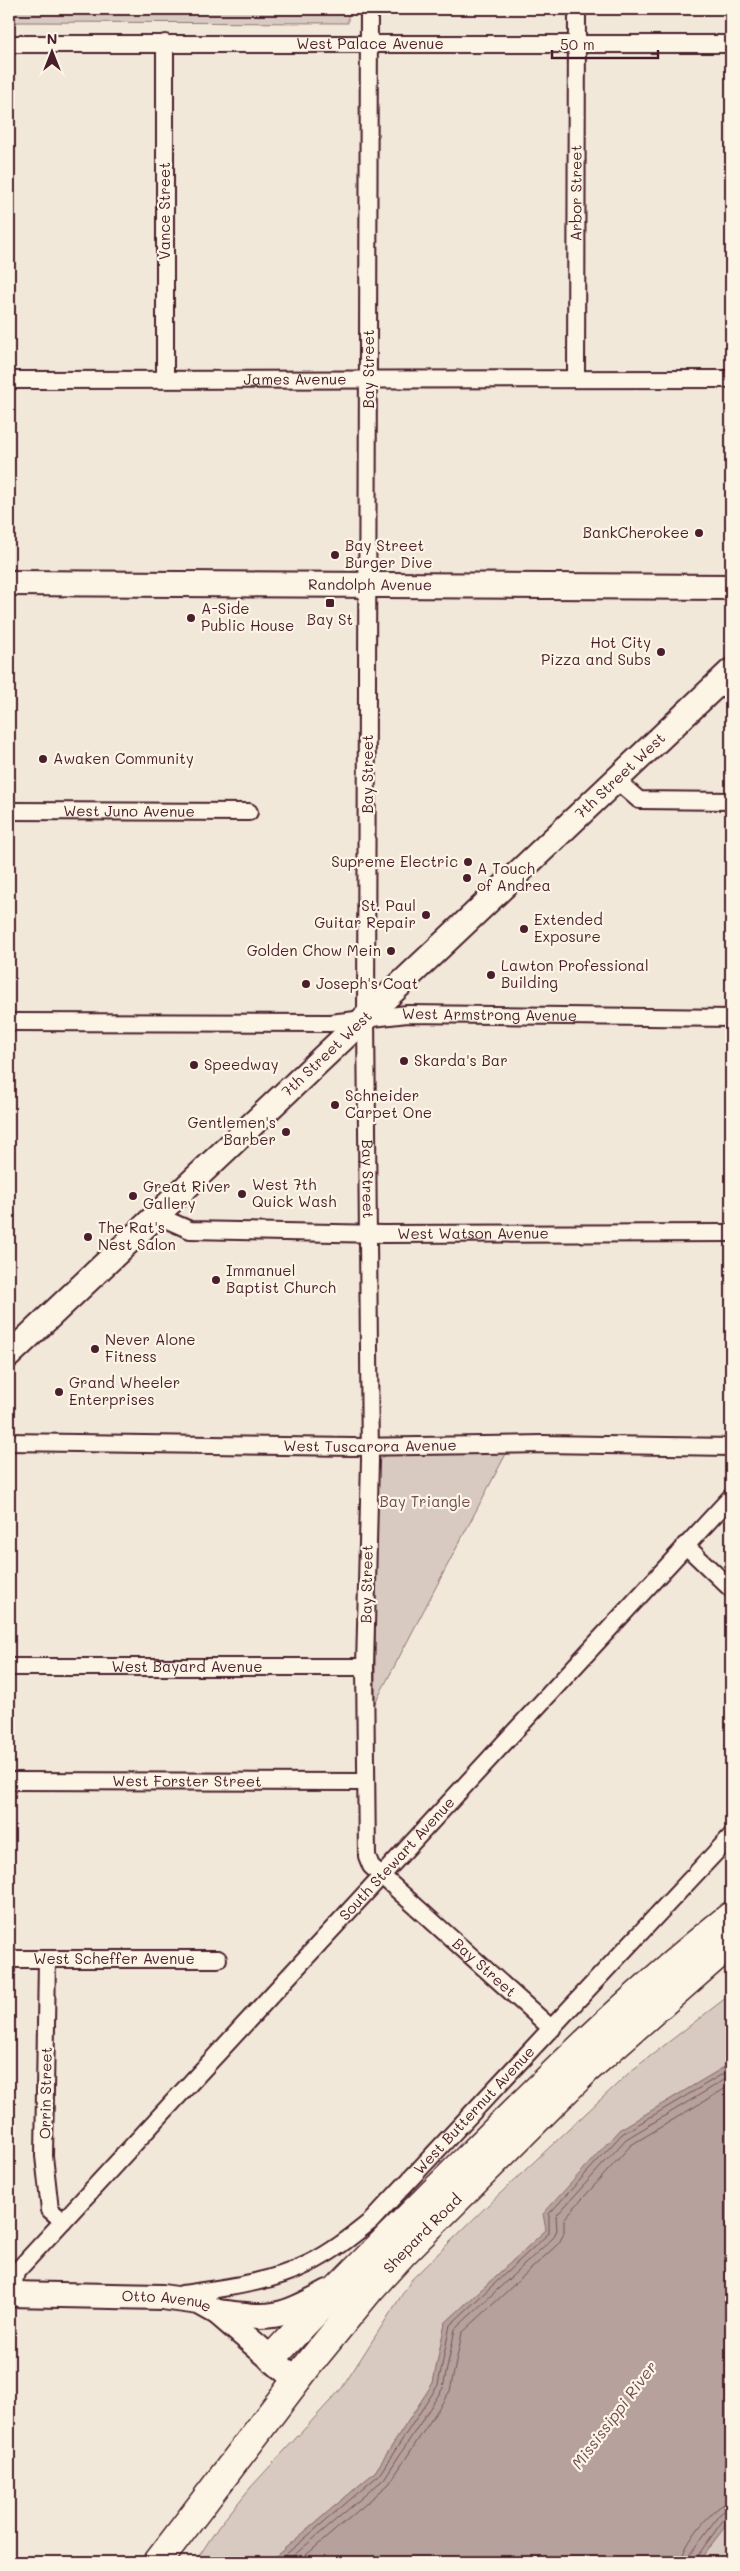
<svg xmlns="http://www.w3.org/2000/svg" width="740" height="2571" font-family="Mali,sans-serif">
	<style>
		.green { fill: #d8cac0; stroke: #917476 }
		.water { fill: #b6a19c; stroke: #8b6d6f }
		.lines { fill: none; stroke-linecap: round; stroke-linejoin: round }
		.shore { stroke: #755358; stroke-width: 1 }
		.street-casing { stroke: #4a1f2b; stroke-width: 20 }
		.secondary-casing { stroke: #4a1f2b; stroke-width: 28 }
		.highway-casing { stroke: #4a1f2b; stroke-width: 31 }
		.street { stroke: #fcf5e5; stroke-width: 16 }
		.secondary { stroke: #fcf5e5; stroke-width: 24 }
		.highway { stroke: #fcf5e5; stroke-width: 28 }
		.poi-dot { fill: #4a1f2b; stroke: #fcf5e5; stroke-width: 2 }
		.labels { text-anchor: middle; stroke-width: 4.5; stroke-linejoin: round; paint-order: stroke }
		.street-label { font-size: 15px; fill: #4a1f2b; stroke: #fcf5e5 }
		.poi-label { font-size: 15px; fill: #4a1f2b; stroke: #fcf5e5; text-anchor: start }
		.park-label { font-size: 15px; fill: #6e4a50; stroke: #fcf5e5 }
		.water-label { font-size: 16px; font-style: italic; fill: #704c53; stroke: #fcf5e5 }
	</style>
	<rect width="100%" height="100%" fill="#f1e8da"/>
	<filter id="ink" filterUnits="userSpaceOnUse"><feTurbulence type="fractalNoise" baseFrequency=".02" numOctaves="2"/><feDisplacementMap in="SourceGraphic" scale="10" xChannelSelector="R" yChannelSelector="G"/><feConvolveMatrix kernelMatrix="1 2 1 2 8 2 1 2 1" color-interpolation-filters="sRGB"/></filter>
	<g filter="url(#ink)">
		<path class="green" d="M9 9H348V23L9 22Z
			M508 1450 375 1703 376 1465 381 1458 389 1453Z
			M731 1994V2063L619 2130 546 2230 445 2323 433 2383 375 2472 269 2562H195L219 2526 251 2487 342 2388 412 2279 490 2203 631 2071Z
			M731 2519V2562H698L728 2522Z"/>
		<path class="water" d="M731 2063V2519L698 2562H269L375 2472 433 2383 445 2323 546 2230 543 2214 619 2130Z"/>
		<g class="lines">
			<path class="shore" d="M277 2562 379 2475 438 2385 450 2325 549 2233V2214L622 2134 731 2069
				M286 2562 384 2479 443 2388 455 2329 553 2238 557 2230 556 2216 626 2139 731 2076
				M298 2562 389 2484 450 2391 462 2333 559 2243 564 2233V2219L631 2145 731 2085
				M681 2562C682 2546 715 2502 731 2502
				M688 2562 690 2554 719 2515 725 2510 731 2509
				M695 2562 696 2558 724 2519 731 2516"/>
			<defs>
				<g id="street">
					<path id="s1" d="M369 9 366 1018 370 1460 365 1667 367 1856 371 1866 382 1876 552 2029"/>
					<path d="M165 43V379"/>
					<path id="s2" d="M9 44H731"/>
					<path id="s3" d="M576 378 577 9"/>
					<path id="s4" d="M9 380 731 379"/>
					<path d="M616 780 639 800 731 801"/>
					<path id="s5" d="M9 811 249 812"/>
					<path id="s6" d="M9 1022 330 1023 407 1014 731 1018"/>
					<path id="s7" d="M158 1216 190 1230 383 1234 731 1233"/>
					<path id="s8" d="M9 1442 353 1447 542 1444 731 1447"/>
					<path d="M685 1545 731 1589"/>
					<path id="s9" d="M9 1667H365"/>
					<path id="s10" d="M9 1781 365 1782"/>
					<path id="s11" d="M9 1959H218"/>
					<path d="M47 1960 44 2156 50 2210 63 2221"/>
					<path id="s12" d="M9 2286 14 2283 16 2272 731 1497"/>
					<path id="s13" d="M182 2294C224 2288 270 2283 308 2264 331 2253 351 2237 371 2221L731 1836"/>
				</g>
				<g id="secondary">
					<path id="s14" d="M9 583 731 587"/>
					<path id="s15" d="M9 1355 731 671"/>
					<path id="s16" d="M9 2294 162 2297 199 2302 217 2312 296 2380"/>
					<path d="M217 2312C274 2319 278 2319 328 2292"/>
				</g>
				<g id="highway">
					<path d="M272 2358C334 2290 400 2226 465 2161 551 2075 636 1991 731 1916"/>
					<path id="s17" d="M158 2562 308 2365 371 2288 403 2253 586 2070 731 1943"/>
				</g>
			</defs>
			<use href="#street" class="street-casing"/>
			<use href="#secondary" class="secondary-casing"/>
			<use href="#highway" class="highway-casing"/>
			<use href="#street" class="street"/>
			<use href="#secondary" class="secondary"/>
			<use href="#highway" class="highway"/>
		</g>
	</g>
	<g class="poi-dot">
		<circle cx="699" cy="533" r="5"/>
		<circle cx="335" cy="555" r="5"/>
		<rect x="325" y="598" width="10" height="10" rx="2.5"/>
		<circle cx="191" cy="618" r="5"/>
		<circle cx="661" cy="652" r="5"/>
		<circle cx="43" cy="759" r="5"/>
		<circle cx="468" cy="862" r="5"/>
		<circle cx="467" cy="878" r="5"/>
		<circle cx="426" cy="915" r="5"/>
		<circle cx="524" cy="929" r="5"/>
		<circle cx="391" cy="951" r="5"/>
		<circle cx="491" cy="975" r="5"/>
		<circle cx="306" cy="984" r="5"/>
		<circle cx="404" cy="1061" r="5"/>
		<circle cx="194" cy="1065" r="5"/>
		<circle cx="335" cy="1105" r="5"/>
		<circle cx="286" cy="1132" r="5"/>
		<circle cx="242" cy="1194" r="5"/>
		<circle cx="133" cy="1196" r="5"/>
		<circle cx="88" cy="1237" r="5"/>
		<circle cx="216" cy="1280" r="5"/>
		<circle cx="95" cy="1349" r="5"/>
		<circle cx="59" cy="1392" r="5"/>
	</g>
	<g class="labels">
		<g class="street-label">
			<text dy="5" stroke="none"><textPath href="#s2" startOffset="361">West Palace Avenue</textPath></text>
			<text dy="5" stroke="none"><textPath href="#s3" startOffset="185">Arbor Street</textPath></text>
			<text transform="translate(165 211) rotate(-90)" y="5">Vance Street</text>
			<text transform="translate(369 369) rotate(-90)" y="5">Bay Street</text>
			<text dy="5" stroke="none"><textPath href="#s4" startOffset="286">James Avenue</textPath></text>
			<text dy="5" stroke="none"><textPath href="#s14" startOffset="361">Randolph Avenue</textPath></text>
			<text transform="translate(368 774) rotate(-90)" y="5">Bay Street</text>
			<text dy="5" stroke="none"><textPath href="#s15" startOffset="842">7th Street West</textPath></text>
			<text dy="5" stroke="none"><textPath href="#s5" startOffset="120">West Juno Avenue</textPath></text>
			<text dy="5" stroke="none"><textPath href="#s6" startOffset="481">West Armstrong Avenue</textPath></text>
			<text dy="5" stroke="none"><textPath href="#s15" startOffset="438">7th Street West</textPath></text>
			<text dy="5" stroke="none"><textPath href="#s1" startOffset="1170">Bay Street</textPath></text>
			<text dy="5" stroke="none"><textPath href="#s7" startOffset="318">West Watson Avenue</textPath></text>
			<text dy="5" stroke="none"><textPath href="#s8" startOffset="361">West Tuscarora Avenue</textPath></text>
			<text transform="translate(367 1584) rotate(-89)" y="5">Bay Street</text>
			<text dy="5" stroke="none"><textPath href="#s9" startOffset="178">West Bayard Avenue</textPath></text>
			<text dy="5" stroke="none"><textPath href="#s10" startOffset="178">West Forster Street</textPath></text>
			<text dy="5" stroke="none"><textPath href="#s12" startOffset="579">South Stewart Avenue</textPath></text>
			<text dy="5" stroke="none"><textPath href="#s11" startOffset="105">West Scheffer Avenue</textPath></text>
			<text dy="5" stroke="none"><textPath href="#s1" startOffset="2010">Bay Street</textPath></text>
			<text transform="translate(46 2093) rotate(-89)" y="5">Orrin Street</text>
			<text dy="5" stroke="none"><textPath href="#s13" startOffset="358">West Butternut Avenue</textPath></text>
			<text dy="5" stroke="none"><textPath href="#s17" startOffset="422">Shepard Road</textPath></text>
			<text dy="5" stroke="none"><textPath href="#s16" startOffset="158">Otto Avenue</textPath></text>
		</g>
		<g class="poi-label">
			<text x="689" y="538" text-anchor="end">BankCherokee</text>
			<text x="345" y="551">Bay Street<tspan x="345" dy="17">Burger Dive</tspan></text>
			<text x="201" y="614">A-Side<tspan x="201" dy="17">Public House</tspan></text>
			<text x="330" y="625" text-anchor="middle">Bay St</text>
			<text x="651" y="648" text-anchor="end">Hot City<tspan x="651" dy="17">Pizza and Subs</tspan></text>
			<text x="53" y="764">Awaken Community</text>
			<text x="458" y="867" text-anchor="end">Supreme Electric</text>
			<text x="477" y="874">A Touch<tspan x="477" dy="17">of Andrea</tspan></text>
			<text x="416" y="911" text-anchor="end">St. Paul<tspan x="416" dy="17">Guitar Repair</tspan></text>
			<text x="534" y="925">Extended<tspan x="534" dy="17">Exposure</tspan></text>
			<text x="381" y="956" text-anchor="end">Golden Chow Mein</text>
			<text x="501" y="971">Lawton Professional<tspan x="501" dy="17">Building</tspan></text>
			<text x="316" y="989">Joseph's Coat</text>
			<text x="414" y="1066">Skarda's Bar</text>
			<text x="204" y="1070">Speedway</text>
			<text x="345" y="1101">Schneider<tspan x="345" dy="17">Carpet One</tspan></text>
			<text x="276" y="1128" text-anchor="end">Gentlemen's<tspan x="276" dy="17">Barber</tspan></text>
			<text x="252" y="1190">West 7th<tspan x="252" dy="17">Quick Wash</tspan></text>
			<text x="143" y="1192">Great River<tspan x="143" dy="17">Gallery</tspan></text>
			<text x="98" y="1233">The Rat's<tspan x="98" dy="17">Nest Salon</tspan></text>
			<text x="226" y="1276">Immanuel<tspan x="226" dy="17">Baptist Church</tspan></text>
			<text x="105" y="1345">Never Alone<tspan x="105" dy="17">Fitness</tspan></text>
			<text x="69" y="1388">Grand Wheeler<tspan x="69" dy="17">Enterprises</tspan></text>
		</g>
		<g class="park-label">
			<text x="425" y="1507">Bay Triangle</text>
		</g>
		<g class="water-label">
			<text transform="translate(614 2415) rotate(-53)" y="6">Mississippi River</text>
		</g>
	</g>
	<rect width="740" height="2571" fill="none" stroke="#fcf5e5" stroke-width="30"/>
	<rect x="15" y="15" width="710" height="2541" fill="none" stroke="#4a1f2b" stroke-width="2" filter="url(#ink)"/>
	<g transform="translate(52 52)" stroke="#fcf5e5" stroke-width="4" paint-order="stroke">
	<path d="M0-4L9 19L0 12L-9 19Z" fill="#4a1f2b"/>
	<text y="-8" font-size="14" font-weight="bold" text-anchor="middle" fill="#4a1f2b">N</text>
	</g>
	<path d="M552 50v8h106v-8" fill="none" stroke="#4a1f2b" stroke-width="2.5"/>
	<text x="560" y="50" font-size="15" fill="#4a1f2b" stroke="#fcf5e5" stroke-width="4" paint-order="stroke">50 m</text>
</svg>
